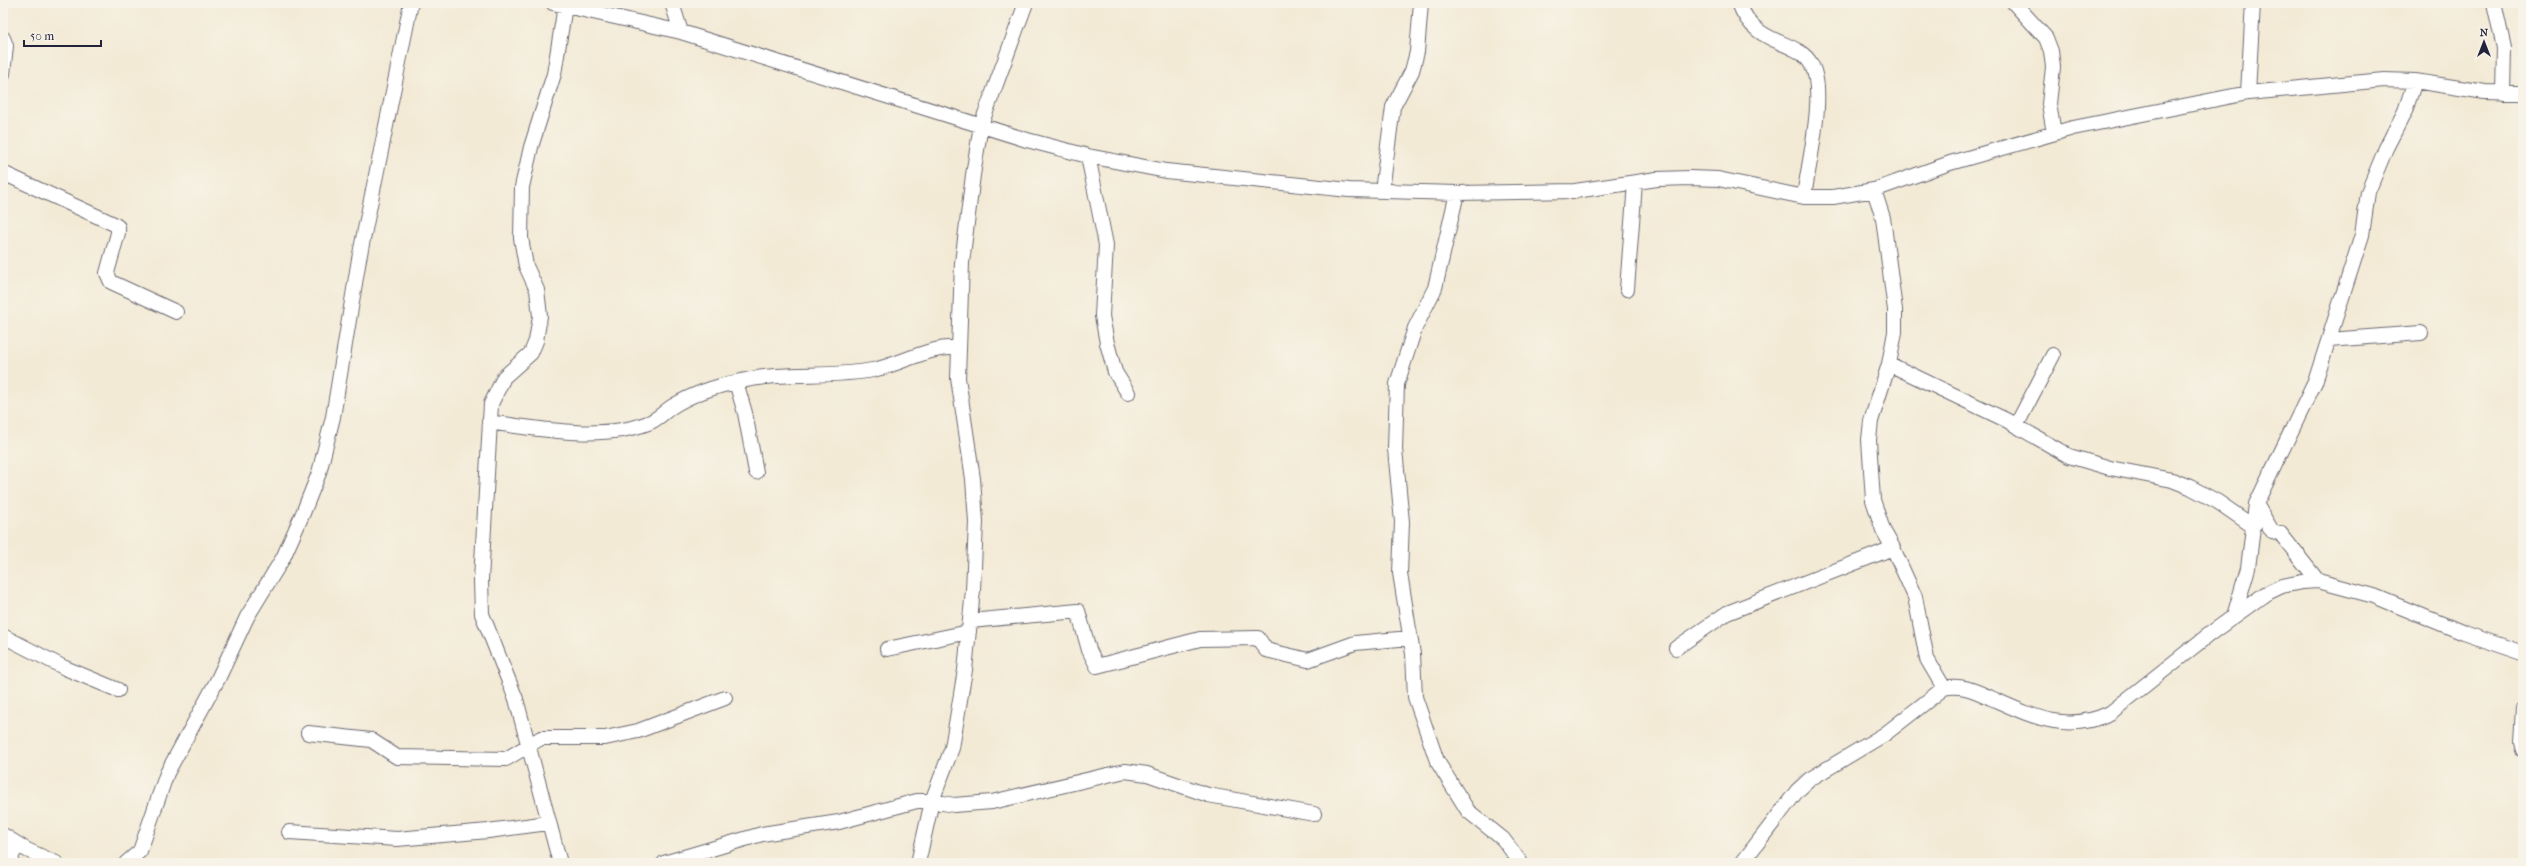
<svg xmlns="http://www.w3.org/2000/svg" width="2526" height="866" font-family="'IM FELL French Canon',serif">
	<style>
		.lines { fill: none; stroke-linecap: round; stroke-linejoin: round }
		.minor-casing { stroke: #6b6871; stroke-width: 16 }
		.minor { stroke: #fff; stroke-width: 14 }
	</style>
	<rect width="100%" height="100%" fill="#f7f3e8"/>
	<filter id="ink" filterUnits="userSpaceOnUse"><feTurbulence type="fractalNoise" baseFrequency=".025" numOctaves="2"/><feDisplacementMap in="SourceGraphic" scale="8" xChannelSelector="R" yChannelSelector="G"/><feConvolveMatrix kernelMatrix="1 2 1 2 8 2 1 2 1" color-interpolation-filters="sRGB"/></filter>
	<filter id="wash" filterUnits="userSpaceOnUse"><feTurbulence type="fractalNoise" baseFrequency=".012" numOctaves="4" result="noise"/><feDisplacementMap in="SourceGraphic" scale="16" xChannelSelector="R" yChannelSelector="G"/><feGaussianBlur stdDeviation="0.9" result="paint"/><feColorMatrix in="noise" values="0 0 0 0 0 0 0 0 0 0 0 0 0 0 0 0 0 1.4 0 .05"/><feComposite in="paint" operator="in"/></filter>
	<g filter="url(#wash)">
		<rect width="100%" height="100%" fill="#f3ead5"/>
	</g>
	<g filter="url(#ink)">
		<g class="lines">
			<defs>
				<path id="minor" d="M553 3 681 32 1027 140 1088 156 1166 171 1349 190 1457 193 1575 191 1657 179 1690 178 1718 179 1804 197H1833L1874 190 1950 163 2073 128 2248 93 2384 80 2415 81 2485 92 2523 93
					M672 3 681 32
					M1739 3C1755 48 1797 38 1811 64 1827 91 1808 165 1804 197
					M2014 3 2046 38 2051 51 2053 67 2049 104 2054 133
					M2494 3 2504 48 2503 93
					M3 38 6 46 3 74
					M2248 93 2253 3
					M1088 156 1106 245 1102 316 1107 343 1115 372 1128 393
					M3 173 114 224 118 227V233L107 273 111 282 176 312
					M1874 190 1883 218 1895 310V332L1889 364 1871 421 1869 440 1873 500 1883 530 1893 548 1915 597 1927 659 1944 688
					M1382 191 1393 107 1412 71 1417 52 1421 3
					M1457 193 1435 288 1415 328 1397 384 1395 449 1402 522 1400 573 1413 654 1415 697 1437 761 1468 811 1503 839 1521 863
					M1627 289 1635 183
					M2329 340 2421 333
					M1889 364 2006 420 2069 456 2110 468 2172 480 2190 487 2218 502 2254 527
					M736 382 745 413 756 472
					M489 422C538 429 602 441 648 423 657 420 665 411 673 406 694 393 716 386 741 381 784 371 830 378 873 370 902 364 928 346 958 348
					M2016 426 2053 355
					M2256 504 2272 531 2280 533 2318 581
					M2234 616 2248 568 2256 504 2315 382 2362 235 2368 192 2386 148 2405 111 2415 81
					M970 621 1078 611 1089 650 1097 666 1200 639 1258 638 1266 650 1308 660 1355 643 1410 638
					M3 636 65 668 118 690
					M1676 648 1727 613 1893 548
					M887 649 969 632
					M2523 709 2521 741 2523 750
					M308 733 371 740 397 757 506 759 541 738H605L638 731 725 698
					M289 832 397 839 488 831 548 823
					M3 835 27 850 56 863
					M9 863 17 844
					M126 863 140 851 167 773 218 679 247 617 283 558 303 513 319 473 333 417 359 259 411 3
					M560 863 516 699 482 614 481 580 491 404 504 377 531 353 536 341 540 316 537 290 526 266 521 238 522 187 531 147 554 74 565 6
					M664 863 762 834 839 822 917 801H932L954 805 992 802 1125 771 1147 774 1208 795 1314 814
					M918 863 932 801 952 748 965 670 973 590 976 522 973 479 958 378 962 263 973 175 981 125 1026 3
					M1742 863 1797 791 1810 779 1885 734 1944 688C1962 684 1975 691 1991 698 2032 716 2066 734 2110 713L2211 633 2265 594 2282 586 2302 582 2318 581 2374 596 2464 633 2523 653"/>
			</defs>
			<use href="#minor" class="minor-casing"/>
			<use href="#minor" class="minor"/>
		</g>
	</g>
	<rect width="2526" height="866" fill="none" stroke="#f7f3e8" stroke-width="16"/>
	<g transform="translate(2484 42)" stroke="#f7f3e8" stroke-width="3" paint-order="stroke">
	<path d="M0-3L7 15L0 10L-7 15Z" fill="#22223b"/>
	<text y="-6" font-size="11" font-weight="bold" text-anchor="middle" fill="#22223b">N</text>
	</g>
	<path d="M24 40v6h77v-6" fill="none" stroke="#22223b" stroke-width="2"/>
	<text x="30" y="40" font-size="12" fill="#22223b" stroke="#f7f3e8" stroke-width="3" paint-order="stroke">50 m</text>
</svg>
